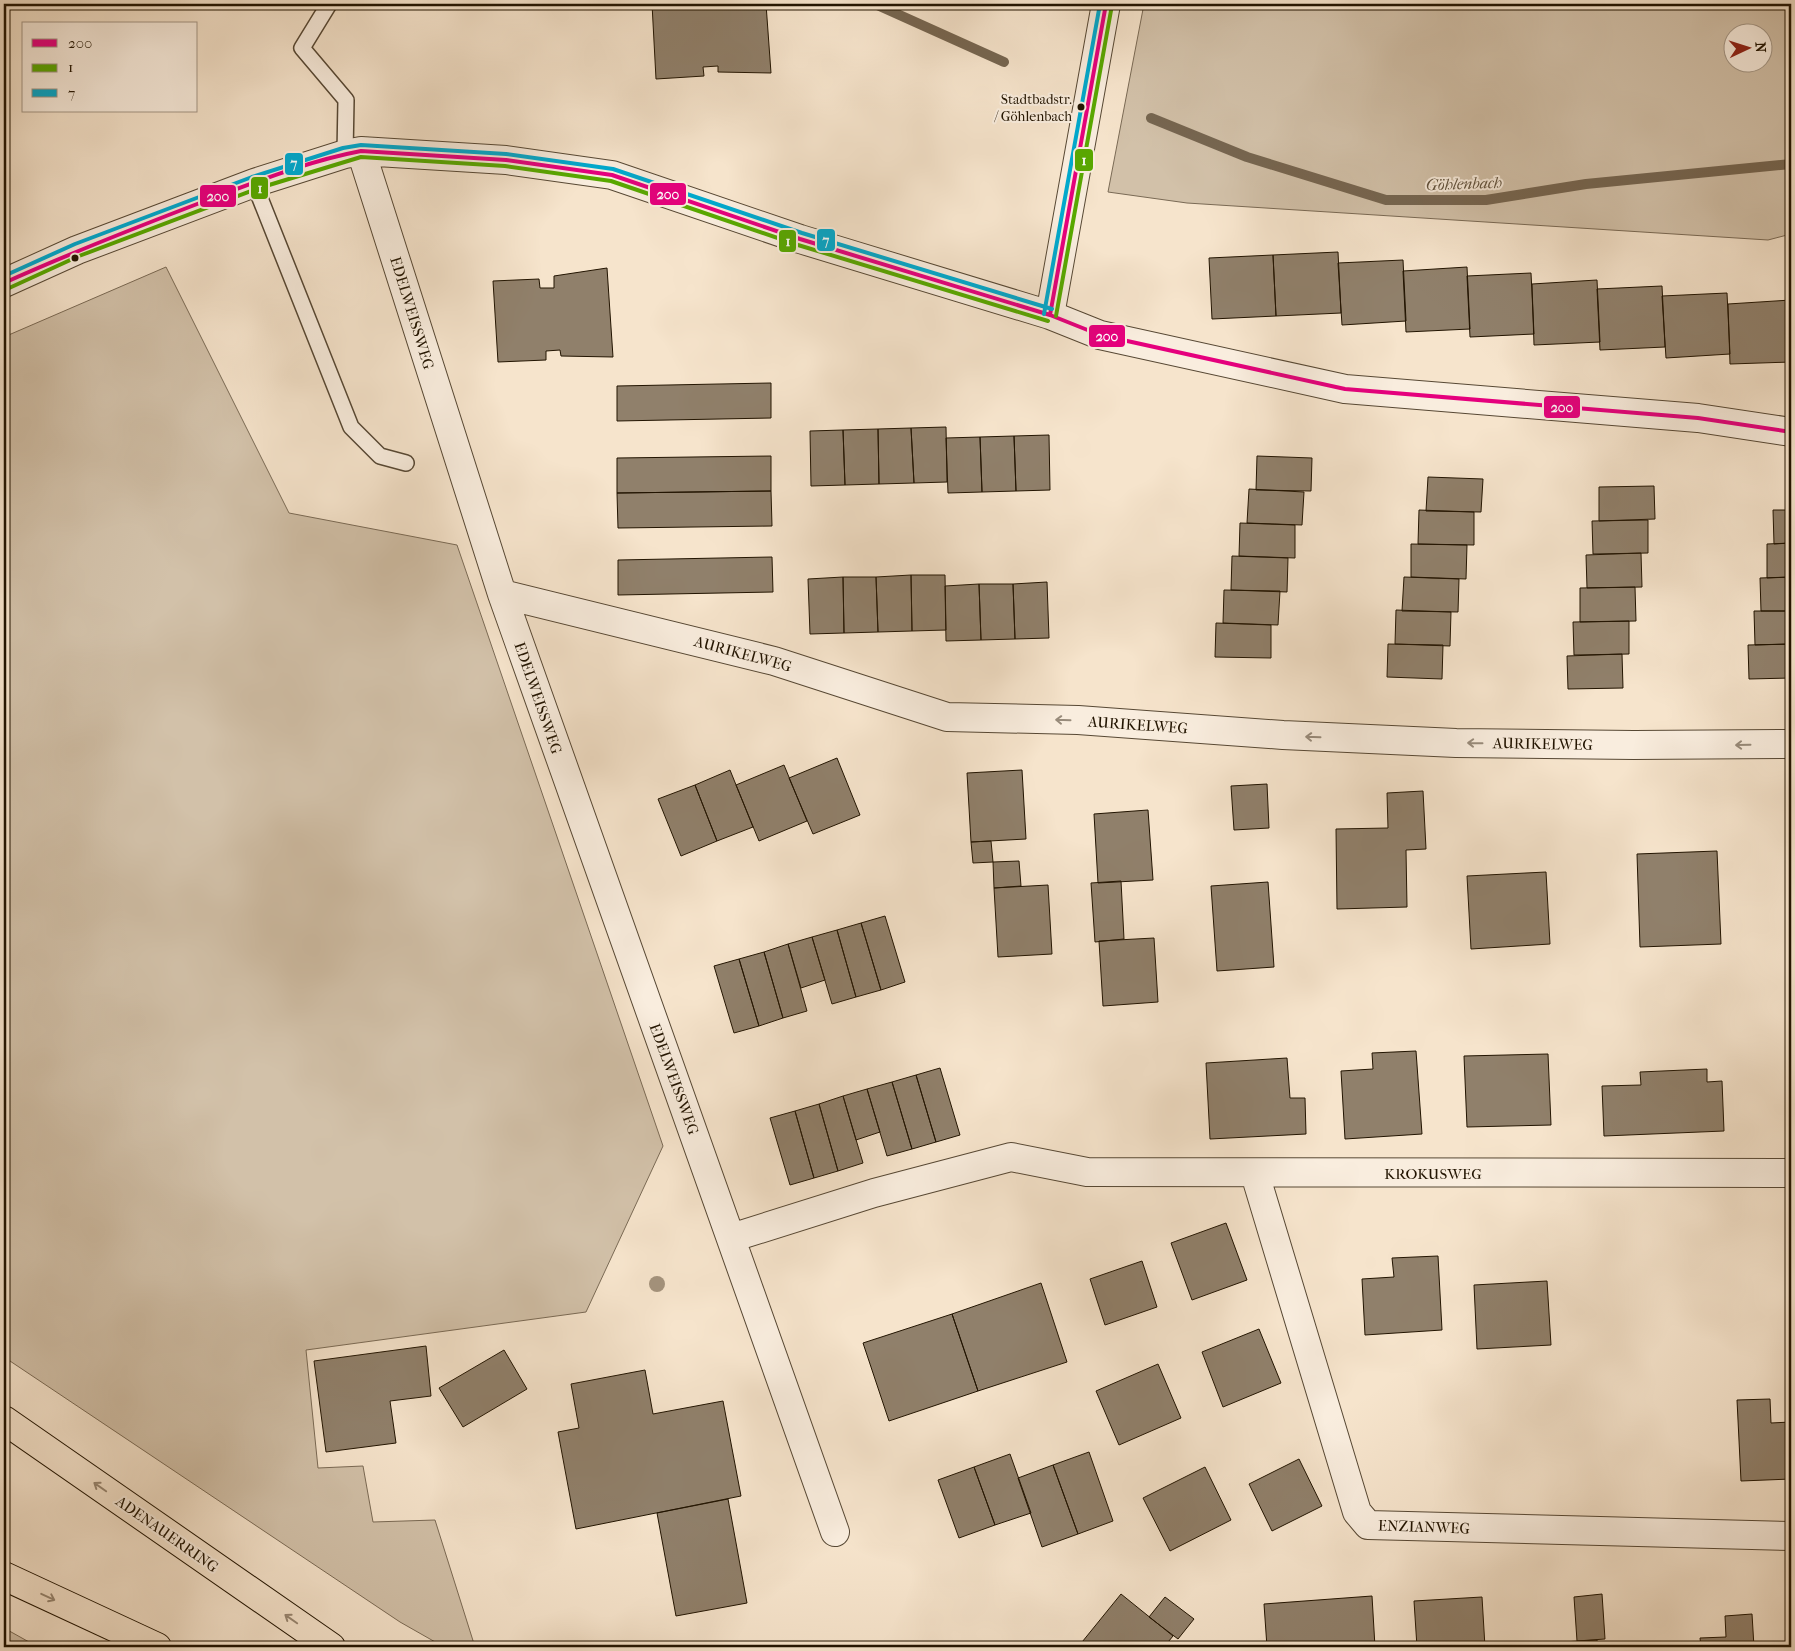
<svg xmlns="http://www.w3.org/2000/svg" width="1795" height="1651" font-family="'IM FELL French Canon',serif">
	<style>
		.green { fill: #d2c1a9; stroke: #7a6a55; fill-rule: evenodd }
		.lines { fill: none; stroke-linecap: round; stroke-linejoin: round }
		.stream { stroke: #766651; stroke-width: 10 }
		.building { fill: #90806b; stroke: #221401 }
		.service-casing { stroke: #574834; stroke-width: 18 }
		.minor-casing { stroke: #574834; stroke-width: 30 }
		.primary-casing { stroke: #221401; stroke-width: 30 }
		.service { stroke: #f9edde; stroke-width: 15 }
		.minor { stroke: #f9edde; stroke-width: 28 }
		.primary { stroke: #f6e4cc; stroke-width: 28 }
		.bus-1-casing { stroke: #f9edde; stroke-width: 8 }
		.bus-2-casing { stroke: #f9edde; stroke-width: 8 }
		.bus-3-casing { stroke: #f9edde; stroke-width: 8 }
		.bus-1 { stroke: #e5007d; stroke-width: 4 }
		.bus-2 { stroke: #58a800; stroke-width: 4 }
		.bus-3 { stroke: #00a9ce; stroke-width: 4 }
		.tree { fill: #a4937d }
		.oneway { stroke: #988b7b }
		.oneway2 { stroke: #978671 }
		.bus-dot { fill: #221401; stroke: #f9edde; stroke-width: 2 }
		.labels { text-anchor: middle; stroke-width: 4; stroke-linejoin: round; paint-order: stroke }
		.bus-label { font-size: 14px; fill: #221401; stroke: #f9edde; text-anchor: end }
		.street-label { font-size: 15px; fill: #221401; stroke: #f9edde }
		.water-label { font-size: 16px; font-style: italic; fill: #61523d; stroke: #f9edde }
		.line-badge { stroke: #f9edde; stroke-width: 2 }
		.badge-label { font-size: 14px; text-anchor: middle; font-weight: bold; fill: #fff }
	</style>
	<rect width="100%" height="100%" fill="#f6e4cc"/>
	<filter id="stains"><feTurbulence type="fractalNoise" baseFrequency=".004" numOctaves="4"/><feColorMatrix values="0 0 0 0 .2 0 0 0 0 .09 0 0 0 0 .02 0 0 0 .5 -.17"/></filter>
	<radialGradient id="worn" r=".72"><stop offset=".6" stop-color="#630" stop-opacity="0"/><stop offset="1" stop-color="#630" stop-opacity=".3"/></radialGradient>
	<path class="green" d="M1144 4H1791V234L1768 240 1187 203 1108 192ZM1732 32H1762V62H1732Z
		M166 267 289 513 457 545 663 1146 586 1312 306 1350 318 1468 363 1466 373 1522 435 1520 475 1647H444L400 1622 4 1357V337Z
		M4 1628 38 1647H4Z"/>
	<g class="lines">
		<path class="stream" d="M875 4 1004 62
			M1151 118 1247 157 1386 200H1486L1586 184 1791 164"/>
	</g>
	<path class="building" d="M652 4H766L771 73 718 72V66L703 67 704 76 656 79Z
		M1338 252 1341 313 1276 316 1273 255Z
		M1273 255 1276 316 1212 319 1209 258Z
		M1403 260 1406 321 1342 325 1338 263Z
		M1467 267 1470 329 1406 332 1403 271Z
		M607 268 613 357 561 356 560 350 546 351V360L498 362 493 281 539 279 540 288H554V276Z
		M1531 273 1534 334 1470 337 1467 276Z
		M1597 280 1600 342 1534 345 1532 284Z
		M1662 286 1665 347 1600 350 1597 289Z
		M1727 293 1730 354 1666 358 1662 296Z
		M1791 300V362L1730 364 1728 304Z
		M771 383V418L617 421V386Z
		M946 427 947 482 914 483 911 428Z
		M911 428 914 483 879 484 878 429Z
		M878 429 879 484 845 485 843 430Z
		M843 430 845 485 811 486 810 431Z
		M1049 435 1050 490 1016 491 1014 436Z
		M1014 436 1016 491 982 492 980 437Z
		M980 437 982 492 948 493 946 438Z
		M771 456V491L617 493V458Z
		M1257 456 1312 458 1311 491 1256 490Z
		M1428 477 1483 479 1481 512 1426 511Z
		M1654 486 1655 519 1599 521V487Z
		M1249 489 1304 492 1302 525 1247 523Z
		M771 491 772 526 618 528 617 493Z
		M1419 510 1474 512V545L1418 544Z
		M1773 510H1791V543L1774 544Z
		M1648 520V553L1593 554 1592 521Z
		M1240 523 1295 525V558L1239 556Z
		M1791 543V577L1767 578V544Z
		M1411 544 1467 545 1466 579 1411 577Z
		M1641 553 1642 587 1587 588 1586 555Z
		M1232 556 1288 558 1287 592 1231 590Z
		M772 557 773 592 618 595V560Z
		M911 575H945L946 630 912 631Z
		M911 575 912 631 878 632 876 577Z
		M843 577H876L878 632 844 633Z
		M843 577 844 633 810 634 808 579Z
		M1404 577 1459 579 1458 612 1402 611Z
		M1791 577V611H1761L1760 578Z
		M1047 582 1049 638 1015 639 1013 584Z
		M979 584H1013L1015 639 981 640Z
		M979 584 981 640 946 641 945 586Z
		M1635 587 1636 621 1580 622V588Z
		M1224 590 1280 591 1278 625 1223 623Z
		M1396 610 1451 612 1450 646 1395 644Z
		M1754 611H1791V644L1755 645Z
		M1629 621V654L1574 655 1573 622Z
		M1216 623 1271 625V658L1215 657Z
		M1388 644 1443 645 1442 679 1387 677Z
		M1791 644V678L1749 679 1748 645Z
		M1622 654 1623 688 1568 689 1567 656Z
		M837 758 860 815 813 834 789 778Z
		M784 765 807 821 759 841 736 785Z
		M730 770 753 827 717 841 695 785Z
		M1022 770 1026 839 971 842 967 773Z
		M1267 784 1269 828 1234 830 1231 786Z
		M695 785 717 841 681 856 658 799Z
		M1423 791 1426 849 1406 850 1407 907 1337 909 1336 829 1388 828 1387 793Z
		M1148 810 1153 880 1098 883 1094 814Z
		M991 841 993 862 973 863 971 842Z
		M1717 851 1721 944 1640 947 1637 854Z
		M1019 861 1021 886 994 888 993 862Z
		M1546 872 1550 944 1471 949 1467 876Z
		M1121 881 1124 939 1095 942 1091 883Z
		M1268 882 1274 967 1217 971 1211 886Z
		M1048 885 1052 954 998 957 994 888Z
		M885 916 905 982 881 990 861 923Z
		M861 923 881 990 856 997 837 930Z
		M837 930 856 997 832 1004 812 937Z
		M812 937 825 980 801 988 788 944Z
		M1154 938 1158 1002 1103 1006 1099 941Z
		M788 944 807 1011 783 1018 764 952Z
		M764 952 783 1018 759 1026 739 959Z
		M739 959 759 1026 734 1033 714 966Z
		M1416 1051 1422 1134 1345 1139 1341 1071 1373 1069 1372 1053Z
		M1787 1053H1791V1137H1790Z
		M1548 1054 1551 1125 1467 1127 1464 1056Z
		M1287 1058 1290 1098H1305L1306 1134 1210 1139 1206 1063Z
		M940 1068 960 1135 936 1142 916 1075Z
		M1707 1069V1082L1722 1081 1724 1131 1604 1136 1602 1086 1641 1085 1640 1072Z
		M916 1075 936 1142 912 1149 892 1082Z
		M892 1082 912 1149 887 1156 867 1089Z
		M867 1089 880 1132 856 1140 843 1096Z
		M843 1096 863 1163 838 1171 819 1104Z
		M819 1104 838 1171 814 1178 795 1111Z
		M795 1111 814 1178 790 1185 770 1118Z
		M1226 1223 1247 1280 1192 1300 1171 1243Z
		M1438 1256 1442 1330 1365 1335 1362 1279 1394 1277 1392 1258Z
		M1142 1261 1157 1307 1105 1325 1090 1279Z
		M1547 1281 1551 1345 1477 1349 1474 1285Z
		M1041 1283 1067 1362 978 1391 952 1314Z
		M952 1314 978 1391 889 1421 863 1343Z
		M1259 1329 1281 1383 1223 1407 1202 1352Z
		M426 1346 431 1396 390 1401 396 1443 326 1452 314 1361Z
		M504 1350 527 1389 463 1427 439 1388Z
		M1158 1364 1181 1418 1119 1445 1096 1391Z
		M645 1370 653 1414 723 1401 741 1496 576 1529 558 1432 579 1428 571 1384Z
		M1770 1399 1771 1423 1791 1422V1479L1741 1481 1737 1400Z
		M1089 1452 1113 1521 1078 1534 1053 1465Z
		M1010 1454 1031 1513 995 1525 974 1467Z
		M1299 1459 1322 1506 1272 1531 1249 1484Z
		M1053 1465 1078 1534 1042 1547 1018 1478Z
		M974 1467 995 1525 959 1538 938 1480Z
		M1205 1467 1231 1520 1170 1551 1143 1498Z
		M728 1499 747 1603 676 1616 657 1513Z
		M1121 1594 1173 1636 1164 1647H1078Z
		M1602 1594 1605 1639 1577 1641 1574 1597Z
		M1372 1596 1375 1647H1267L1264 1604Z
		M1165 1597 1194 1619 1178 1639 1149 1617Z
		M1482 1597 1485 1647H1417L1414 1601Z
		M1752 1614 1754 1647H1701L1700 1638 1726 1637 1725 1616Z
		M1597 1640 1598 1647H1563L1562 1642Z"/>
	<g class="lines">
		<defs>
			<path id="service" d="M329 4 302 48 346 100 345 154
				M254 183 351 427 380 456 406 463"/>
			<path id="minor" d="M361 151 502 594 835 1532
				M4 283 77 250 254 183 345 154 361 151 506 160 612 175 800 239 1050 315 1100 335 1345 389 1698 418 1791 432
				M1050 315 1106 4
				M502 594 774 661 947 717 1078 720 1283 735 1456 743 1634 745 1791 744
				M1255 1174 1357 1512 1368 1525 1791 1536
				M731 1238 874 1193 1011 1157 1087 1172 1791 1173"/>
			<path id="primary" d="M4 1420 331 1647
				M4 1576 157 1647"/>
		</defs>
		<use href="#service" class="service-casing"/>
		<use href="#minor" class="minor-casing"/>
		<use href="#primary" class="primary-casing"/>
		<use href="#service" class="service"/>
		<use href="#minor" class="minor"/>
		<use href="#primary" class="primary"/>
		<defs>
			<path id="bus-1" d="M4 283C70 253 137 227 205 201 256 182 308 161 361 151L506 160 612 175 800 239 1050 315 1100 335 1345 389 1698 418 1791 432
				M1050 315 1106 4"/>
			<path id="bus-2" d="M7 289 79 256 256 189 361 157 505 166 611 181 798 245 1048 321
				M1056 316 1112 5"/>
			<path id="bus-3" d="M4 276 75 244 252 177 343 148 361 145 506 154 613 169 802 233 1052 309
				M1044 314 1100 4"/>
		</defs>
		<use href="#bus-1" class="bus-1-casing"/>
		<use href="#bus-2" class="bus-2-casing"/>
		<use href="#bus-3" class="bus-3-casing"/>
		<use href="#bus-1" class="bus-1"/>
		<use href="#bus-2" class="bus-2"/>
		<use href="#bus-3" class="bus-3"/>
	</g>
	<circle class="tree" cx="657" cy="1284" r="8"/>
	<defs><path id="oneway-shaft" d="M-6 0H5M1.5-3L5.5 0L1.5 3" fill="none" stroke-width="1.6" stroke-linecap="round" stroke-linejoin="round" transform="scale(1.25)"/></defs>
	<g class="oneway">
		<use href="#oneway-shaft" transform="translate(1063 720) rotate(-178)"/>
		<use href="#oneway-shaft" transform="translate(1313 737) rotate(-178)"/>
		<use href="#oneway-shaft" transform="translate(1475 743) rotate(-179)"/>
		<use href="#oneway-shaft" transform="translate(1743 745) rotate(179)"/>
	</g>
	<g class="oneway2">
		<use href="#oneway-shaft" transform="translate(100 1487) rotate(-145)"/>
		<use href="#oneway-shaft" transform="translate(48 1597) rotate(25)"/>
		<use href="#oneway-shaft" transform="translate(291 1619) rotate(-145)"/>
	</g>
	<g class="bus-dot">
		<circle cx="1081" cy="107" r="4.5"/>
		<circle cx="75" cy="258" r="4.5"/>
	</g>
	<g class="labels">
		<g class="bus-label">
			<text x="1072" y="104">Stadtbadstr.<tspan x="1072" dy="17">/ Göhlenbach</tspan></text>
		</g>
		<g class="street-label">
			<text transform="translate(412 313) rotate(73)" y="5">EDELWEISSWEG</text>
			<text transform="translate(743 654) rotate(15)" y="5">AURIKELWEG</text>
			<text transform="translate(538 698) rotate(71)" y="5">EDELWEISSWEG</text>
			<text transform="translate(1138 725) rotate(4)" y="5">AURIKELWEG</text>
			<text transform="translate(1543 744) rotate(1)" y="5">AURIKELWEG</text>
			<text transform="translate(674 1079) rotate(70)" y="5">EDELWEISSWEG</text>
			<text x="1433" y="1179">KROKUSWEG</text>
			<text transform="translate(1424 1527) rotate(2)" y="5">ENZIANWEG</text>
			<text transform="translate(167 1534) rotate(35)" y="5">ADENAUERRING</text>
		</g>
		<g class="water-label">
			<text transform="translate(1464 183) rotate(-2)" y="6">Göhlenbach</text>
		</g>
	</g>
	<g class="line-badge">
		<rect x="1074" y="148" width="20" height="24" rx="5" fill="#58a800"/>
		<rect x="284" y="152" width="20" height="24" rx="5" fill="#00a9ce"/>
		<rect x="250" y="176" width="19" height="24" rx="5" fill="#58a800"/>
		<rect x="649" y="182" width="38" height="24" rx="5" fill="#e5007d"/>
		<rect x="199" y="184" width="38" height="24" rx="5" fill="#e5007d"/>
		<rect x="816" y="228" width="20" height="24" rx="5" fill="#00a9ce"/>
		<rect x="778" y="229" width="19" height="24" rx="5" fill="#58a800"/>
		<rect x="1088" y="324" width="38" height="24" rx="5" fill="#e5007d"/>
		<rect x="1543" y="395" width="38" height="24" rx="5" fill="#e5007d"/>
	</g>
	<g class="badge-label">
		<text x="1084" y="165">1</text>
		<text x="294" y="168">7</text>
		<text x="260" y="193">1</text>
		<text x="668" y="199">200</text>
		<text x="218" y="201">200</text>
		<text x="826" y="245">7</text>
		<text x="788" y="246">1</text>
		<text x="1107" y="341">200</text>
		<text x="1562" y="412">200</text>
	</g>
	<rect width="1795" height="1651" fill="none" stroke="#f6e4cc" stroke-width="20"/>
	<rect x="5" y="5" width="1785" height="1641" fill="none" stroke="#221401" stroke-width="2.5"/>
	<rect x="10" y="10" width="1775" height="1631" fill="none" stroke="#221401"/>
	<rect x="22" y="22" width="175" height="90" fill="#f9edde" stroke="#a39686"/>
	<rect x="32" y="39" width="25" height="8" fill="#e5007d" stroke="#a39686"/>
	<text x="68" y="48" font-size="15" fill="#221401">200</text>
	<rect x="32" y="64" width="25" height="8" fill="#58a800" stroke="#a39686"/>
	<text x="68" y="72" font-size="15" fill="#221401">1</text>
	<rect x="32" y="89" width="25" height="8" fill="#00a9ce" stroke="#a39686"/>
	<text x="68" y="98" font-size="15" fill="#221401">7</text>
	<g transform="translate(1748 48) rotate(86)"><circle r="24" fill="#f9edde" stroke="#a39686"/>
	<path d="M0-4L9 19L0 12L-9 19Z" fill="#8f2418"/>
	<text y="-8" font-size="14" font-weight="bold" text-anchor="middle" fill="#221401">N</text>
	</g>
	<rect width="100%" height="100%" filter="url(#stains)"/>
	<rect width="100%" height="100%" fill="url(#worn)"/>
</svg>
